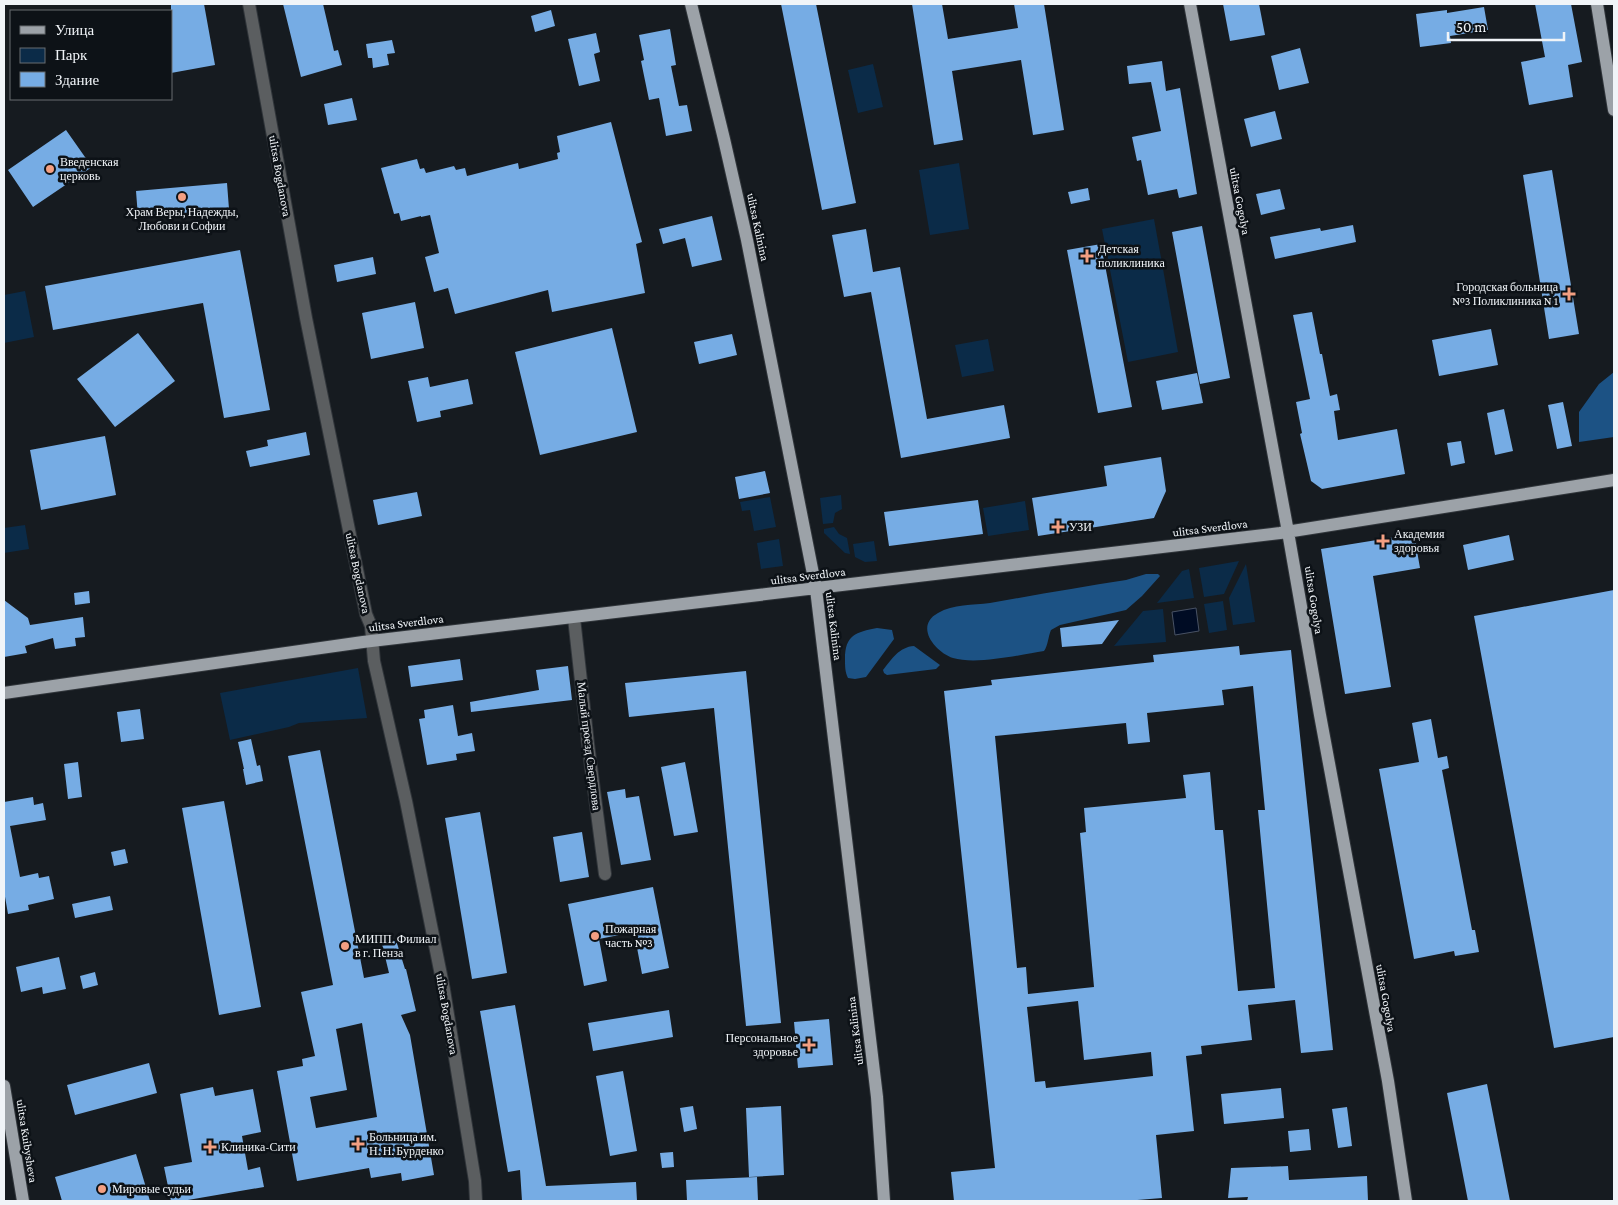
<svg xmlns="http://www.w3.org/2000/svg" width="1618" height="1205" font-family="'Crimson Pro',serif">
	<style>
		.green { fill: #0b2b48 }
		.forest { fill: #1c5284 }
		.water { fill: #000c24; stroke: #485264 }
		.building { fill: #76ace4; fill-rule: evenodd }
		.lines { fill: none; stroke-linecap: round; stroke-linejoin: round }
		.minor-casing { stroke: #30353a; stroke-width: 14 }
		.major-casing { stroke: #30353a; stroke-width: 14 }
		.minor { stroke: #5b5e60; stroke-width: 12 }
		.major { stroke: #9ca2a8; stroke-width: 12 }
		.poi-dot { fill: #f39f82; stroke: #0d1217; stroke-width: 2 }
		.labels { text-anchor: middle; stroke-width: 5; stroke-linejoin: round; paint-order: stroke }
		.poi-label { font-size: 12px; fill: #f0f4f8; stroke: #0d1217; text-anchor: start }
		.street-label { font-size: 12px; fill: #f0f4f8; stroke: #0d1217 }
	</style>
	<rect width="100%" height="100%" fill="#161b20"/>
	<path class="green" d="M873 64 883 107 858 113 848 70Z
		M959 163 969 229 930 235 919 170Z
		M1154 219 1178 352 1128 362 1102 229Z
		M25 291 34 337 4 343V295Z
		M988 339 994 371 962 377 955 345Z
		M841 495 842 509 835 513 833 523 823 524 820 498Z
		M770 497 776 527 754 531 750 510 742 511 740 502Z
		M1025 501 1029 530 988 536 983 508Z
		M25 525 29 549 4 553V528Z
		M834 527 839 534 847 538 850 554 845 553 824 533V529Z
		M779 539 783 566 761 569 757 543Z
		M874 541 877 561 865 562 855 557 853 544Z
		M1239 561 1224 594 1204 597 1199 568Z
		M1246 564 1255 622 1233 625 1229 598Z
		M1189 569 1194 598 1157 603 1182 571Z
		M1223 601 1227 630 1209 633 1204 604Z
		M1163 609 1166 642 1114 646 1143 611Z
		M358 668 367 718 299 723 289 727 230 740 220 693Z"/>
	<path class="forest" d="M1614 372V437L1579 442V412L1599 384Z
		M1146 574H1158L1160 576 1142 596 1126 610 1060 625 1051 630C1048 637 1048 646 1044 651 1020 655 976 665 953 658 935 652 914 626 938 613 953 604 973 605 990 603 1035 595 1081 587 1126 580Z
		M877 628 892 630 894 639 866 677 855 679 848 678C845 672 845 666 845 659 845 635 856 632 877 628Z
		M914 646 940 665 936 669 887 675 884 673 883 670C892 659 899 647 914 646Z"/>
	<path class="water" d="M1196 608 1199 631 1175 635 1172 612Z"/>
	<path class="building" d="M171 4H204L215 65 171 73Z
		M283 4H323L334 51 338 50 342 65 301 77Z
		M781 4H816L856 203 822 210Z
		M912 4H942L948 39 1018 28 1014 4H1044L1064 130 1033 135 1021 60 952 71 963 140 934 145Z
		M1223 4H1259L1265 35 1230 41Z
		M1535 4H1571L1582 62 1568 65 1573 97 1529 105 1521 62 1545 57Z
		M1484 7 1488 30 1450 36 1451 43 1420 47 1416 14 1447 10V13Z
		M551 10 555 26 535 32 531 16Z
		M670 29 676 65 671 66 679 106 687 105 692 131 666 136 659 98 649 100 641 61 644 60 639 35Z
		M596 33 600 52 594 54 600 81 579 86 568 39Z
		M392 40 395 53 387 54 389 65 373 68 372 58H368L366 44Z
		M1300 48 1309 83 1279 90 1271 56Z
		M1162 61 1166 91 1180 88 1197 194 1179 198 1177 189 1148 195 1141 160 1137 161 1132 137 1161 131 1151 82 1129 84 1127 66Z
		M352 98 357 120 328 125 324 104Z
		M1275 111 1282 139 1251 147 1244 119Z
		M611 122 642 242 636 244 645 293 552 312 548 290 455 314 448 288 434 292 425 257 439 253 430 215 421 217V216L401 221 399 213 394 214 381 168 417 159 420 169 424 168 426 173 454 166 456 170 465 168 467 176 518 163 519 169 558 159 557 153 560 152 557 136Z
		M66 130 92 167 33 207 8 170Z
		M1552 170 1579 334 1549 339 1523 175Z
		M227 183 229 209 138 217 136 191Z
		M1088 188 1090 200 1071 204 1068 192Z
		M1280 189 1285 209 1261 215 1256 194Z
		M712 216 722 260 692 267 685 238 663 244 659 229Z
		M1353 225 1356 242 1275 259 1270 237 1320 228 1321 231Z
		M1202 226 1230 378 1200 384 1172 232Z
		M866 229 873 272 900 267 927 419 1004 405 1010 438 901 458 871 292 844 297 832 235Z
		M1101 244 1132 407 1098 413 1067 250Z
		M240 250 270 410 224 418 203 303 53 330 45 286Z
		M373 257 376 274 337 282 334 265Z
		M415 302 424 348 371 359 362 313Z
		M1312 312 1320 354H1322L1330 396 1337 394 1340 410 1334 411 1338 440 1397 429 1405 474 1322 489 1311 481 1300 434 1302 433 1296 402 1310 399 1293 315Z
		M612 328 637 432 540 455 515 352Z
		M1491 329 1498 365 1439 376 1432 340Z
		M138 333 175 381 115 427 77 379Z
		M732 334 737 355 699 364 694 342Z
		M1197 373 1203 403 1162 410 1156 381Z
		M428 377 430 387 468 379 473 404 440 411 441 417 417 422 408 381Z
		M1563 402 1572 446 1557 449 1548 405Z
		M1504 409 1513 451 1495 455 1487 413Z
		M306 432 310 455 250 467 246 451 268 446 267 440Z
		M105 436 116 495 41 510 30 450Z
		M1461 441 1465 463 1451 466 1447 443Z
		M1161 457 1166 491 1154 518 1038 536 1032 498 1107 486 1104 466Z
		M765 471 770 493 739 499 735 477Z
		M417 492 422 516 378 525 373 500Z
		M978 500 983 534 889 546 884 512Z
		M1414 534 1420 568 1373 576 1391 687 1345 694 1321 549Z
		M1509 535 1514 560 1468 570 1463 545Z
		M1614 590V1037L1554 1048 1474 616Z
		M89 591 90 603 75 605 74 593Z
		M4 600 28 618 30 625 83 617 85 637 75 638 76 646 55 649 53 638 25 646 27 653 4 657Z
		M1119 620 1102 644 1062 647 1060 628Z
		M1239 646 1240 655 1291 650 1333 1050 1301 1053 1295 1000 1248 1005 1252 1040 1201 1046 1202 1054 1186 1056 1194 1131 1156 1135 1162 1198 1125 1201H954L951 1172 995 1168 944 691 992 685 991 680 1154 662 1153 655ZM1253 686 1265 810H1258L1275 988 1238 991 1223 830H1215L1210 772 1183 775 1186 798 1084 808 1086 832 1080 833 1094 987 1028 994 1026 967 1017 968 995 736 1126 723 1128 744 1150 742 1147 713 1224 705 1222 690ZM1078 1001 1084 1060 1151 1052 1153 1076 1046 1088 1045 1081 1035 1082 1027 1007Z
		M460 659 463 680 411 687 408 666Z
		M568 666 572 700 471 712 470 702 539 690 536 670Z
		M746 671 781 1023 746 1026 714 708 629 717 625 683Z
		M453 705 458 736 472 733 475 751 456 754 457 760 427 765 419 719 425 718 424 710Z
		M140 709 144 739 121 742 117 712Z
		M1431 719 1438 758 1447 756 1449 768 1442 770 1472 930H1475L1479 952 1455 956 1454 951 1414 959 1379 769 1419 762 1412 723Z
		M251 739 257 766 260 765 263 781 246 785 243 769H244L238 742Z
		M320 750 364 978 389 973 382 944 396 940 405 969H406L416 1011 401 1015 410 1035 434 1175 402 1181 401 1173 371 1178 369 1168 297 1181 277 1071 303 1066 302 1059 315 1056 301 992 333 985 288 756ZM362 1023 377 1117 316 1128 310 1097 347 1090 336 1029Z
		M78 762 82 797 68 799 64 764Z
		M685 762 698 832 674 836 661 767Z
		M625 789 626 798 639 796 651 860 621 865 607 792Z
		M33 797 34 805 43 803 46 820 10 826 20 877 38 873 39 878 49 876 54 899 28 905 29 910 8 914 4 891V802Z
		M224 801 261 1007 219 1015 182 808Z
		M480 812 507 973 472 979 445 818Z
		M582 832 589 877 560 882 553 837Z
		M125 849 128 863 114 866 111 852Z
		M653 887 669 968 642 974 634 932 599 939 607 981 584 986 568 904Z
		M110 896 113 910 75 918 72 904Z
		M59 957 66 989 43 994 42 987 21 992 16 967Z
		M95 972 98 985 83 989 80 976Z
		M515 1005 546 1186 636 1182 637 1201H522L520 1170 508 1172 480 1011Z
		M669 1010 673 1037 593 1051 588 1023Z
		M829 1019 833 1065 798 1068 794 1022Z
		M149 1063 157 1093 75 1115 67 1085Z
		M623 1071 637 1151 610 1156 596 1076Z
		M1487 1084 1510 1201H1468L1447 1093Z
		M213 1087 215 1096 253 1089 261 1132 242 1136 248 1170 260 1167 264 1187 182 1201H171L164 1167 192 1162 180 1094Z
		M1281 1088 1284 1118 1224 1124 1221 1094Z
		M693 1106 697 1129 684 1132 680 1108Z
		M781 1106 784 1175 749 1177 746 1108Z
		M1347 1107 1352 1146 1338 1148 1332 1109Z
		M1309 1129 1311 1150 1290 1152 1288 1131Z
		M673 1152 674 1167 662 1168 660 1153Z
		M136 1154 150 1201H62L55 1177Z
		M1288 1166 1289 1180 1367 1176 1368 1201H1247L1248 1197 1228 1198 1231 1168Z
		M757 1177 758 1201H687L686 1180Z"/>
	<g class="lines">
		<defs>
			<path id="minor" d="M249 4 306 318 366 614 371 626 374 661 406 801 444 990 475 1181 476 1201
				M574 618 588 744 605 874"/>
			<path id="major" d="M691 4 724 139 747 240 816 589 877 1097 884 1201
				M1190 4 1288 532 1320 715 1388 1081 1406 1201
				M1597 4 1614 110
				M4 693 363 642 1280 533 1614 480
				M4 1086 23 1201"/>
		</defs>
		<use href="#minor" class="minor-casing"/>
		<use href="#major" class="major-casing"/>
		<use href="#minor" class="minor"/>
		<use href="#major" class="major"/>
	</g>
	<g class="poi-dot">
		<circle cx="50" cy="169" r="5"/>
		<circle cx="182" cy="197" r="5"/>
		<path d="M1084.5 248.5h5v5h5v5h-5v5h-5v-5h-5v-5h5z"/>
		<path d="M1566.5 286.5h5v5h5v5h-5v5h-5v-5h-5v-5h5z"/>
		<path d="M1055.5 519.5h5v5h5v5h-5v5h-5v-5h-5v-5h5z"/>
		<path d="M1380.5 533.5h5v5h5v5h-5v5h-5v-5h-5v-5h5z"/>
		<circle cx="595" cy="936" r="5"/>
		<circle cx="345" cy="946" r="5"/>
		<path d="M806.5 1037.5h5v5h5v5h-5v5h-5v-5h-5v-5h5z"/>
		<path d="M355.5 1136.5h5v5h5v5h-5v5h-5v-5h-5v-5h5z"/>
		<path d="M207.5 1139.5h5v5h5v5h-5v5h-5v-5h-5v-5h5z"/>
		<circle cx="102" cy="1189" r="5"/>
	</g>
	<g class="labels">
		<g class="poi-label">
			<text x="60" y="166">Введенская<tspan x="60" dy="14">церковь</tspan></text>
			<text x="182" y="216" text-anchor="middle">Храм Веры, Надежды,<tspan x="182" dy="14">Любови и Софии</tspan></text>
			<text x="1098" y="253">Детская<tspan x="1098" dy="14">поликлиника</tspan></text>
			<text x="1558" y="291" text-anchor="end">Городская больница<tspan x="1558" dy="14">№3 Поликлиника N 1</tspan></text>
			<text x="1069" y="531">УЗИ</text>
			<text x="1394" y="538">Академия<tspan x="1394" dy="14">здоровья</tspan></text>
			<text x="605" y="933">Пожарная<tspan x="605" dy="14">часть №3</tspan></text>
			<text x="355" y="943">МИПП. Филиал<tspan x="355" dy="14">в г. Пенза</tspan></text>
			<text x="798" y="1042" text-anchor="end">Персональное<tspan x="798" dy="14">здоровье</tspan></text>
			<text x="369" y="1141">Больница им.<tspan x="369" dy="14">Н. Н. Бурденко</tspan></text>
			<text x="221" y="1151">Клиника-Сити</text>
			<text x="112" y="1193">Мировые судьи</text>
		</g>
		<g class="street-label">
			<text transform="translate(280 176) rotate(80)" y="4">ulitsa Bogdanova</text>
			<text transform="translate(1240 201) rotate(79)" y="4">ulitsa Gogolya</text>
			<text transform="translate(758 227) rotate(78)" y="4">ulitsa Kalinina</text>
			<text transform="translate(1210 528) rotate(-7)" y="4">ulitsa Sverdlova</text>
			<text transform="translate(358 573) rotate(78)" y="4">ulitsa Bogdanova</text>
			<text transform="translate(808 576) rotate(-7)" y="4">ulitsa Sverdlova</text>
			<text transform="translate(1314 600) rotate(81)" y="4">ulitsa Gogolya</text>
			<text transform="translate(406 623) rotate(-7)" y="4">ulitsa Sverdlova</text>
			<text transform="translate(834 626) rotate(83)" y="4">ulitsa Kalinina</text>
			<text transform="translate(589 746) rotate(83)" y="4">Малый проезд Свердлова</text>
			<text transform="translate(1386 998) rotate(80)" y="4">ulitsa Gogolya</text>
			<text transform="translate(447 1014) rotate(80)" y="4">ulitsa Bogdanova</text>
			<text transform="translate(855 1031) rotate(-97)" y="4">ulitsa Kalinina</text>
			<text transform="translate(27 1141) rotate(81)" y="4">ulitsa Kuibysheva</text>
		</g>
	</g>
	<rect width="1618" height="1205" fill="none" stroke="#f0f4f8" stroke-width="10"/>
	<rect x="10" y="10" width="162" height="90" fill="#0d1217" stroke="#686c71"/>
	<rect x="20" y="26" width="25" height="8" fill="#9ca2a8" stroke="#686c71"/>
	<text x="55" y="35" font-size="15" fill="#f0f4f8">Улица</text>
	<rect x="20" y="48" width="25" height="15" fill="#0b2b48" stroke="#686c71"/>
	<text x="55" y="60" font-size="15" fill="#f0f4f8">Парк</text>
	<rect x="20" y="72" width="25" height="15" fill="#76ace4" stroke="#686c71"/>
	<text x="55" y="85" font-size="15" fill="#f0f4f8">Здание</text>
	<path d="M1448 32v8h116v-8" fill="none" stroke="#f0f4f8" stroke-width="2.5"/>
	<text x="1456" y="32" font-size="15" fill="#f0f4f8" stroke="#0d1217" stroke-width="4" paint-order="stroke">50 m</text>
</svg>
